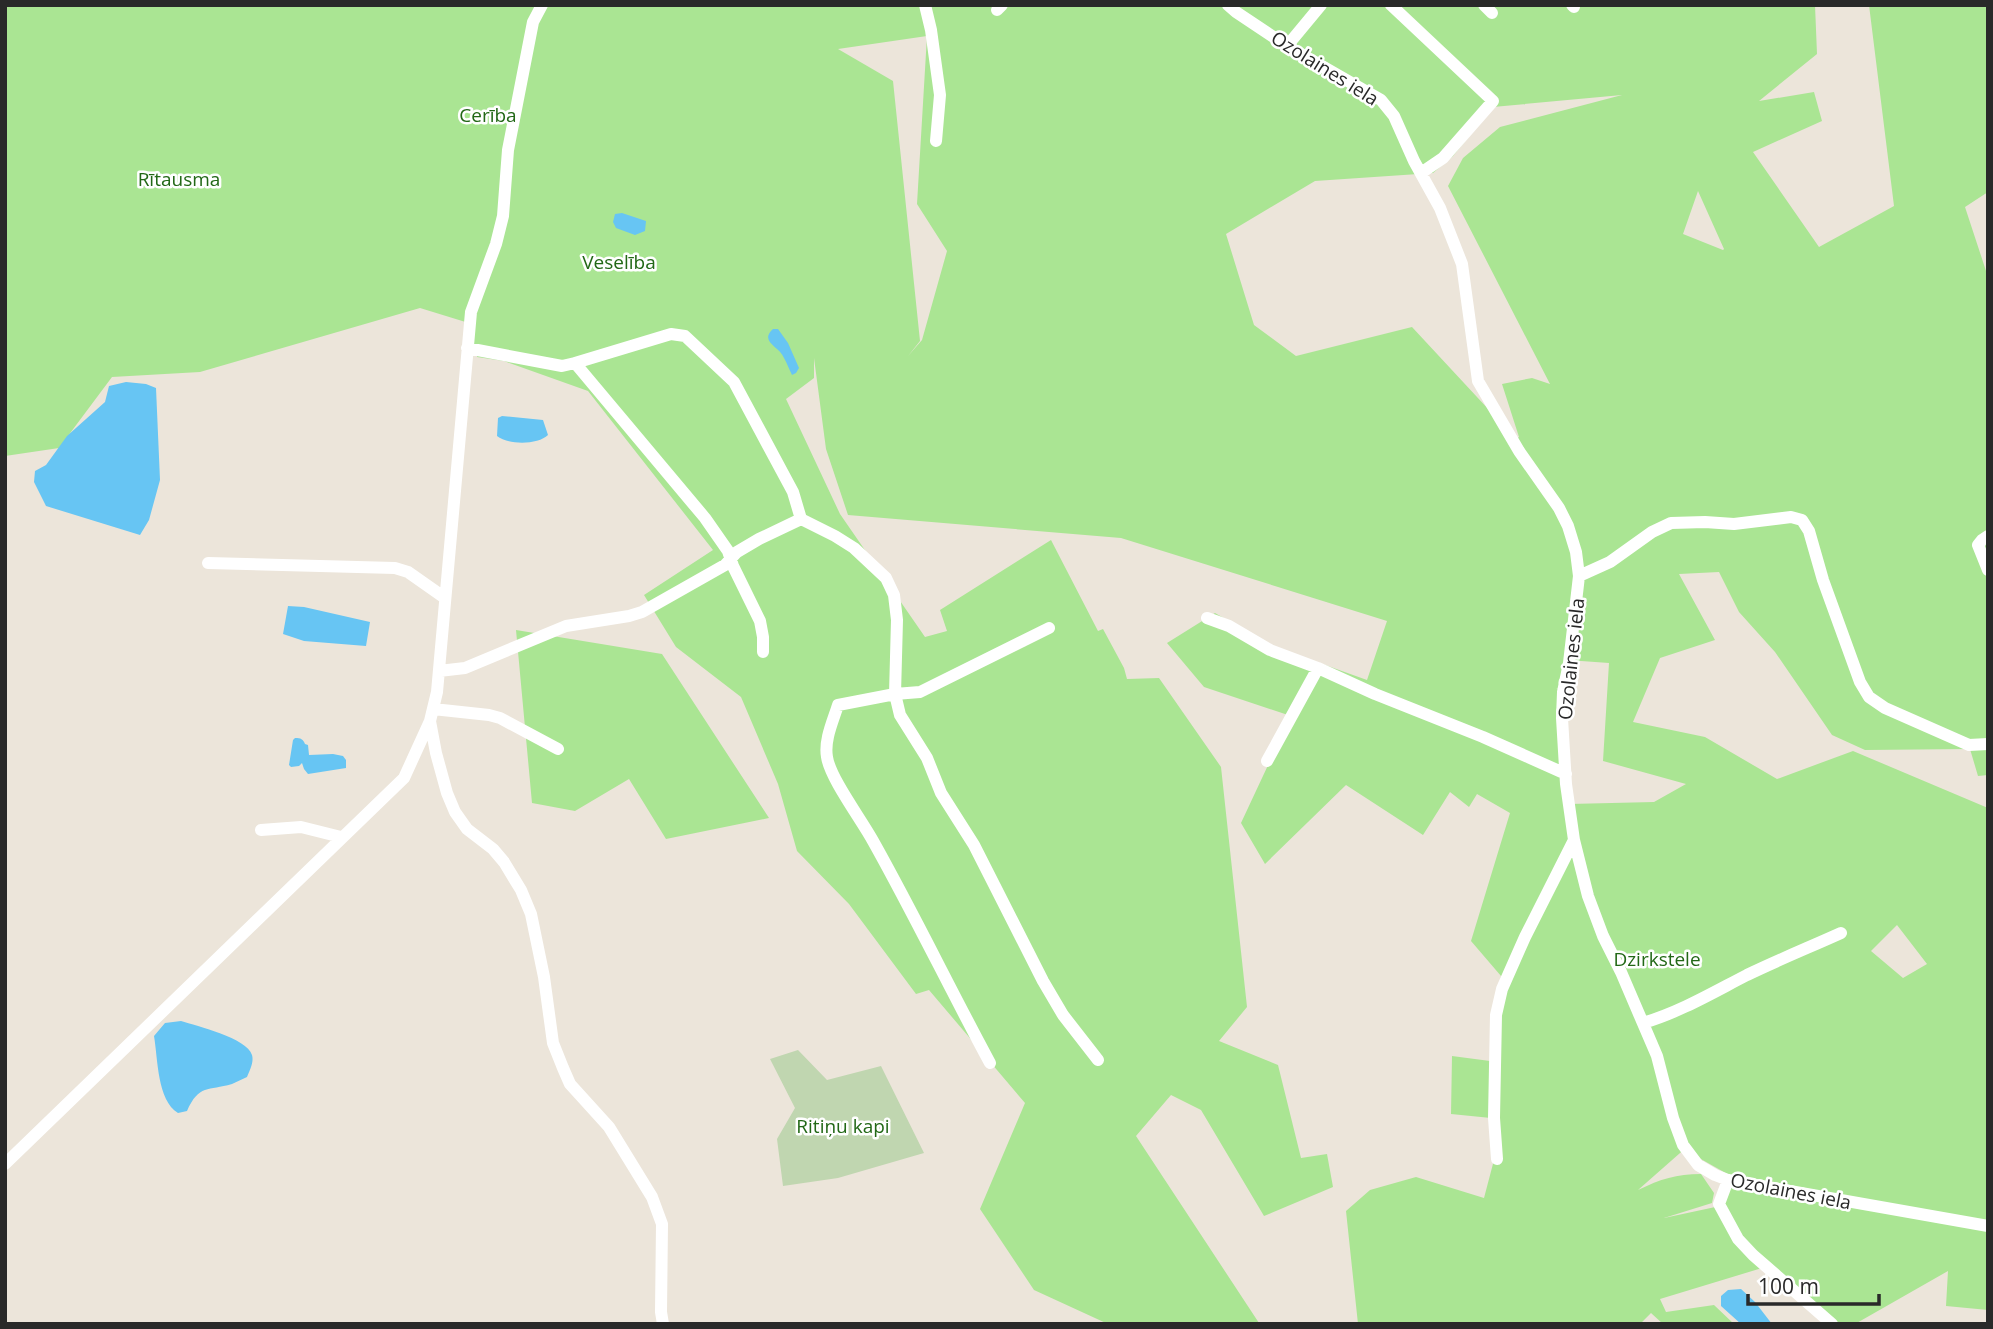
<svg xmlns="http://www.w3.org/2000/svg" width="1993" height="1329" font-family="'Open Sans',sans-serif">
	<style>
		.green { fill: #aae593; fill-rule: evenodd }
		.cemetery { fill: #c0d6b0 }
		.water { fill: #67c5f3 }
		.lines { fill: none; stroke-linecap: round; stroke-linejoin: round }
		.minor { stroke: #fff; stroke-width: 12 }
		.labels { text-anchor: middle; stroke-width: 5; stroke-linejoin: round; paint-order: stroke }
		.street-label { font-size: 19px; fill: #292929; stroke: #fff }
		.park-label { font-size: 19px; fill: #226816; stroke: #fff }
	</style>
	<rect width="100%" height="100%" fill="#ece5da"/>
	<path class="green" d="M5 5H1815L1817 54 1759 101 1814 92 1822 121 1753 152 1819 247 1894 206 1869 5H1988V192L1965 207 1988 277V775L1978 776 1970 749 1865 750 1832 735 1775 652 1739 612 1719 572 1679 574 1715 640 1660 658 1633 722 1705 737 1777 779 1853 751 1988 808V1310L1946 1306 1948 1271 1855 1324H1840L1762 1268 1660 1299 1666 1312 1714 1305 1734 1324H1663L1651 1313 1640 1324H1358L1346 1211 1370 1190 1416 1177 1484 1198 1494 1160 1491 1118 1451 1114 1452 1056 1490 1061 1501 976 1471 941 1510 813 1477 794 1469 807 1450 792 1423 835 1346 785 1265 864 1241 823 1291 716 1204 687 1167 643 1215 613 1272 646 1367 680 1387 621 1121 538 848 515 826 449 814 358V378L786 399 840 514 925 637 947 631 940 610 1051 540 1098 631 1103 629 1124 668 1127 679 1159 678 1221 767 1247 1007 1219 1041 1278 1065 1301 1158 1327 1154 1333 1187 1264 1216 1201 1110 1171 1095 1136 1136 1259 1323 1263 1324H1108L1034 1290 980 1209 1025 1103 929 990 916 994 849 904 797 851 778 784 741 697 676 647 644 595 713 550 588 391 504 361 477 357V351L467 348 472 324 420 308 200 372 112 377 59 448 5 456ZM927 36 917 204 947 251 922 340 908 356 920 341 893 81 838 49ZM1622 95 1500 127 1463 158 1448 186 1550 384 1532 378 1502 384 1519 437 1516 439 1412 327 1296 356 1254 325 1226 234 1315 181 1433 173 1453 156 1493 107ZM1698 191 1724 249 1723 250 1683 234ZM1567 660 1609 663 1603 761 1686 784 1654 802 1569 804 1563 691 1556 688 1561 689ZM1897 925 1927 964 1903 978 1871 951ZM1688 1146 1699 1158 1731 1176 1720 1206 1664 1218 1712 1203 1714 1193 1701 1174C1676 1174 1661 1179 1638 1190Z
		M516 630 662 654 769 818 666 839 629 779 575 811 532 803Z"/>
	<path class="cemetery" d="M798 1050 827 1080 881 1066 924 1153 838 1178 783 1186 777 1139 795 1108 770 1059Z"/>
	<path class="water" d="M622 213 646 221 645 231 635 235 616 228 613 222 615 214Z
		M773 329H778L788 343 799 368 796 373 792 375C789 369 787 363 784 358 779 346 759 342 773 329Z
		M126 382 146 384 156 388 160 480 149 520 140 535 46 506 34 482 35 471 46 465 67 436 105 402 109 386Z
		M502 416 543 420 548 435C538 445 508 445 497 436L498 418Z
		M288 606 304 607 370 622 366 646 304 641 283 634Z
		M295 738C301 738 303 739 305 744L308 745 309 755 333 754 343 756 346 760V768L308 774 304 769 302 763 299 766 291 767 289 765 293 740Z
		M181 1021C197 1026 247 1038 252 1055 254 1062 250 1070 247 1077 242 1079 237 1082 232 1084 208 1091 199 1084 187 1111L178 1113C157 1100 158 1059 154 1036L165 1023Z
		M1741 1289 1755 1302 1772 1324H1741L1721 1306V1296L1728 1290Z"/>
	<g class="lines">
		<path class="minor" d="M925 5 931 30 940 95 936 141
			M1228 5 1236 12 1287 46 1381 100 1394 116 1414 161 1440 208 1462 264 1478 381 1519 451 1559 508 1568 526 1576 552 1579 576 1569 663 1563 692 1562 718 1566 784 1574 840 1588 896 1603 936 1621 972 1657 1056 1673 1118 1683 1145 1698 1165 1715 1175 1728 1180 1988 1226
			M1391 5 1493 101 1443 158 1421 173
			M1484 5 1492 13
			M1572 5 1574 7
			M997 10 1002 5
			M1287 46 1321 5
			M467 348 562 366 575 363 705 518 728 551 733 566 760 621 763 637V652
			M575 363 671 334 685 336 734 382 793 492 801 519 835 536 854 548 886 578 894 595 897 620 895 694 900 715 927 758 941 793 974 845 1043 981 1063 1015 1098 1060
			M1988 536 1982 540 1978 545 1988 570
			M208 563 395 568 408 572 445 598
			M1579 576 1610 562 1652 532 1671 523 1705 522 1734 524 1791 517 1802 520 1809 531 1823 580 1860 682 1869 697 1885 708 1969 745 1988 744
			M1207 618 1229 626 1270 650 1318 668 1375 694 1483 737 1566 774
			M439 671 465 668 566 626 629 616 642 612 725 565 737 552 759 539 801 519
			M433 709 489 715 500 718 558 749
			M430 721 436 753 447 793 455 812 467 829 493 849 504 862 521 890 531 914 544 977 553 1043 563 1068 570 1084 609 1127 652 1197 662 1224 661 1312 663 1324
			M1267 761 1318 668
			M261 830 301 827 341 837
			M1643 1023C1680 1012 1712 993 1747 975 1778 960 1810 947 1841 933
			M990 1063C950 989 914 914 873 841 861 819 830 778 827 757 824 740 833 721 838 705L895 694 920 692 1049 628
			M1497 1159 1494 1118 1496 1015 1502 989 1525 937 1574 840
			M5 1164 404 778 430 721 437 692 471 312 496 244 503 216 508 150 533 22 542 5
			M1728 1180 1719 1204 1738 1239 1753 1255 1832 1324"/>
	</g>
	<g class="labels">
		<g class="street-label">
			<text transform="translate(1325 68) rotate(32)" y="7">Ozolaines iela</text>
			<text transform="translate(1571 659) rotate(-84)" y="7">Ozolaines iela</text>
			<text transform="translate(1791 1191) rotate(11)" y="7">Ozolaines iela</text>
		</g>
		<g class="park-label">
			<text x="488" y="122">Cerība</text>
			<text x="179" y="186">Rītausma</text>
			<text x="619" y="269">Veselība</text>
			<text x="1657" y="966">Dzirkstele</text>
			<text x="843" y="1133">Ritiņu kapi</text>
		</g>
	</g>
	<rect width="1993" height="1329" fill="none" stroke="#292929" stroke-width="14"/>
	<path d="M1748 1294v10h131v-10" fill="none" stroke="#292929" stroke-width="3.5"/>
	<text x="1758" y="1294" font-size="21" fill="#292929" stroke="#ffffff" stroke-width="5" paint-order="stroke">100 m</text>
</svg>
